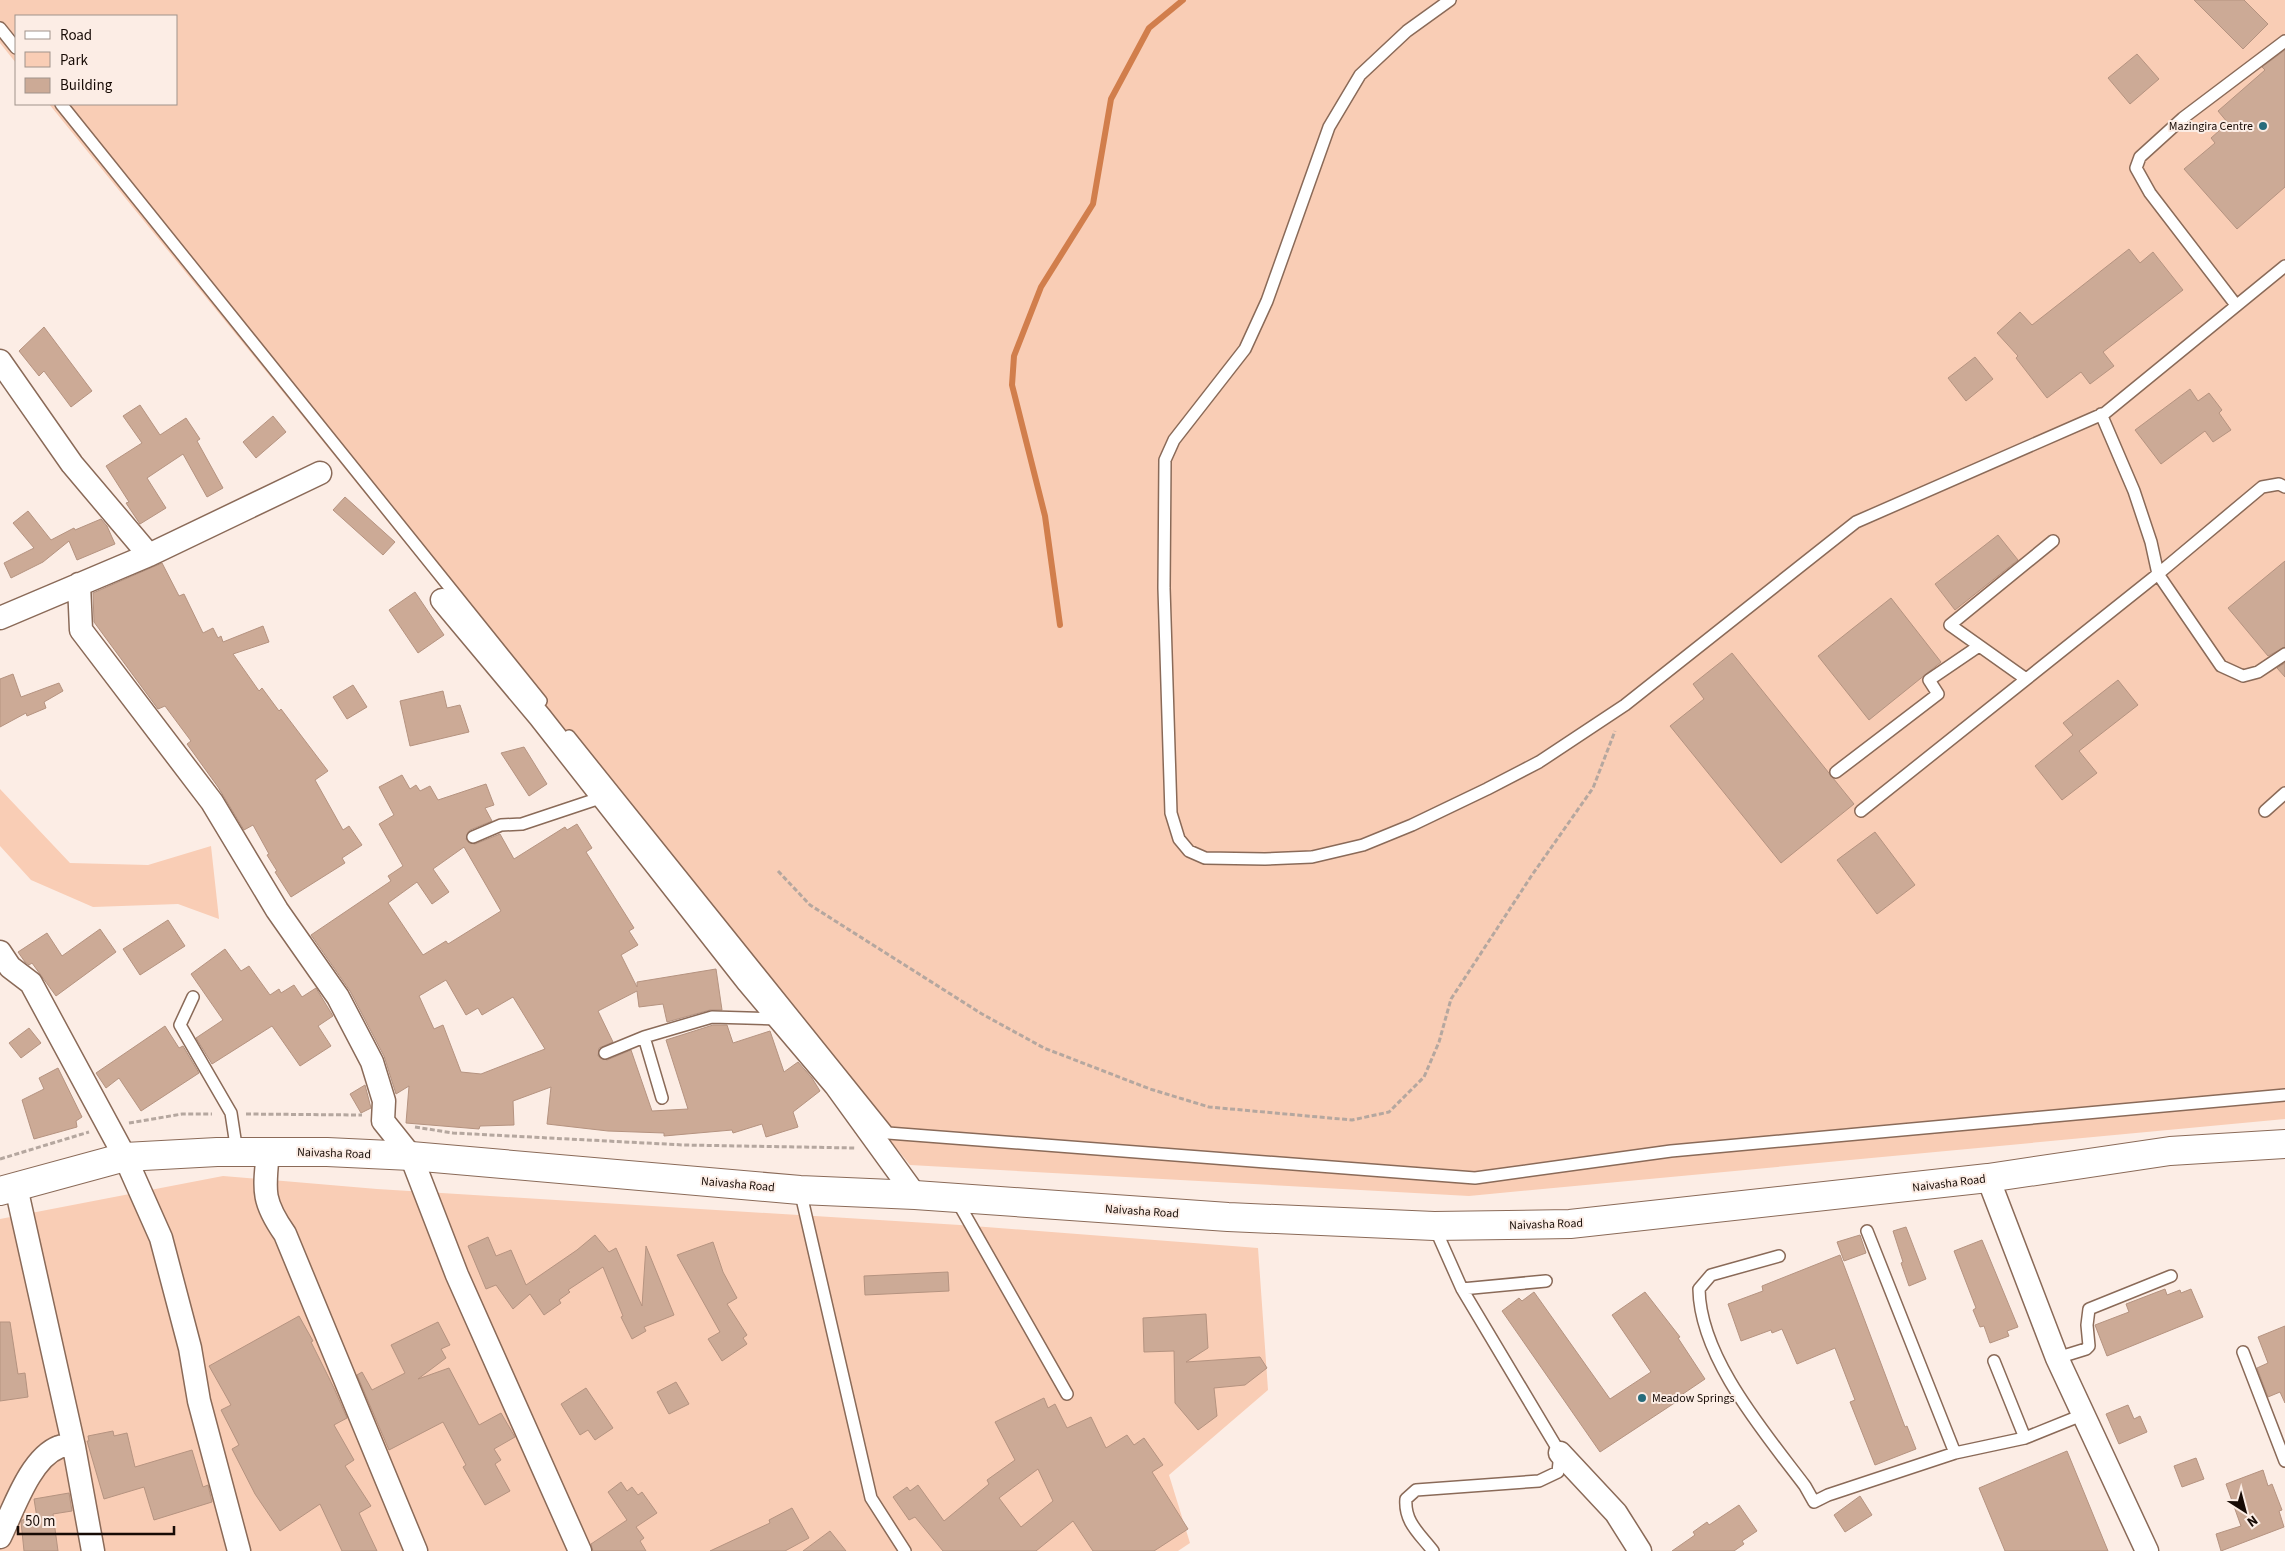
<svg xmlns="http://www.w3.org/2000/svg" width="2285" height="1551" font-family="'Source Sans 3',sans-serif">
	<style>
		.green { fill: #f9cdb5 }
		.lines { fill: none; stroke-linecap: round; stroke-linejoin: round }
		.stream { stroke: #d17e4c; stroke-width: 6 }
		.building { fill: #ccaa96; stroke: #b59380; fill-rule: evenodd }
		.lane-casing { stroke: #8a6a58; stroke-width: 14 }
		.street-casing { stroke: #8a6a58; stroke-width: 25 }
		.secondary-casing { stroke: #8a6a58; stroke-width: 30 }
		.path { stroke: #b5a79f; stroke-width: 3; stroke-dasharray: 5 2.5; stroke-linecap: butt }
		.lane { stroke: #fff; stroke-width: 11 }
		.street { stroke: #fff; stroke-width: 22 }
		.secondary { stroke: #fff; stroke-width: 28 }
		.poi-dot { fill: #276c7c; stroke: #fcede5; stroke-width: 2 }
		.labels { text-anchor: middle; stroke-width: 4; stroke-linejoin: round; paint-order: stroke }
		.poi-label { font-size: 12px; fill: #170b05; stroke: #fcede5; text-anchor: end }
		.street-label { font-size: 12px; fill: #170b05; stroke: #fcede5 }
	</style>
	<rect width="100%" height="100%" fill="#fcede5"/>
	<path class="green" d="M0 0H2285V1119L1469 1196 910 1165 49 104H176V16H16V63L0 43Z
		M0 789 70 863 148 865 211 846 219 919 178 904 93 907 31 880 0 846Z
		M223 1176 377 1189 960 1225 1258 1248 1268 1390 1169 1475 1190 1543 1178 1551H0V1219Z"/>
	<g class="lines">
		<path class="stream" d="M1060 625 1045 516 1012 385 1014 356 1041 287 1093 204 1111 99 1149 28 1183 0"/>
	</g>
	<path class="building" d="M2194 0H2244L2268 24 2243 49Z
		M2285 50V187L2237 229 2184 169 2215 143 2211 138 2228 123 2218 111 2265 70 2262 67Z
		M2137 54 2159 79 2130 104 2108 78Z
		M2129 249 2140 263 2153 252 2183 290 2103 352 2114 366 2090 384 2081 372 2047 398 2016 358 2018 356 1997 333 2020 312 2032 325Z
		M44 327 92 391 71 407 44 371 39 376 19 351Z
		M1975 357 1993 379 1966 401 1948 378Z
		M2190 389 2198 401 2209 393 2222 410 2219 413 2231 430 2213 442 2205 431 2161 464 2135 430Z
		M140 405 160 435 186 418 200 439 197 441 223 488 207 497 183 454 147 478 166 508 140 524 126 503 129 502 106 466 142 443 123 416Z
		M273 416 286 432 256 458 243 442Z
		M345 497 395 542 383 555 333 510Z
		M28 511 51 540 74 528 75 530 101 519 107 526 115 544 77 560 69 541 43 562 11 578 4 563 34 548 13 523Z
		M1998 535 2018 560 1955 610 1935 584Z
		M2285 561V647L2268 656 2228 608Z
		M162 563 179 596 184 594 203 633 213 628 218 638 221 636 223 642 263 626 269 642 233 654 259 691 262 688 279 711 281 709 328 771 315 780 343 830 349 826 362 845 342 858 345 863 291 897 275 872 277 871 267 855 269 854 253 825 244 830 218 787 187 744 191 741 165 706 158 709 94 622 93 593Z
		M415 592 444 635 418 653 389 610Z
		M1891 598 1941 662 1869 720 1818 656Z
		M1732 653 1854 804 1781 863 1670 726 1704 699 1693 684Z
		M2285 663V677L2277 668Z
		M13 674 21 697 59 683 63 691 44 702 46 708 27 716 26 713 0 727V679Z
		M2118 680 2138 705 2079 751 2097 773 2062 800 2035 766 2073 735 2063 723Z
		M353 685 367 707 347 719 333 697Z
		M443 691 447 708 460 705 469 732 410 746 400 701Z
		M524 747 547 784 529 796 501 753Z
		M402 775 410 789 416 785 420 791 430 786 438 800 486 784 494 805 485 808 492 821 470 830 466 839 469 843 475 844 500 834 514 859 565 827 567 830 577 824 592 848 586 852 634 928 629 931 638 945 621 955 637 987V982L716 969 722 1010H710L667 1022 663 1004 639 1007 637 991 598 1011 613 1042 599 1048 598 1056 607 1060 631 1050 652 1111 688 1109 666 1040 713 1025H727L733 1043 770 1031 784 1072 798 1062 812 1078 820 1091 793 1112 798 1127 766 1137 762 1124 733 1133 732 1130 664 1136V1133L608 1131 547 1124 551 1087 513 1101 514 1125 480 1126 479 1129 406 1123 409 1086 396 1094 384 1056 350 991 311 935 391 881 388 876 403 866 379 824 394 815 379 787ZM464 847 501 911 448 944 446 941 423 955 388 903 417 882 432 904 449 892 433 869ZM446 980 466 1015 478 1008 482 1015 513 997 545 1049 481 1074 461 1072 443 1025 434 1029 419 996Z
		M1875 832 1915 885 1877 914 1837 860Z
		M168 920 185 946 140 975 123 949Z
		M100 929 116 952 56 996 32 963 29 965 25 962 18 952 47 933 62 956Z
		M225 949 241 971 249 966 270 995 279 989 281 993 294 985 302 997 316 988 333 1016 318 1026 331 1046 300 1066 272 1026 212 1064 196 1038 223 1020 191 974Z
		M165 1026 179 1048 183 1046 199 1073 141 1111 119 1078 106 1088 96 1073Z
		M29 1028 41 1043 21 1058 9 1043Z
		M58 1068 82 1117 76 1121 77 1127 34 1139 22 1100 44 1089 39 1078Z
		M365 1085 371 1108 361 1113 350 1094Z
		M1906 1227 1926 1279 1909 1286 1901 1263 1903 1262 1893 1231Z
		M595 1235 609 1252 616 1248 642 1306 646 1246 674 1315 644 1327 646 1331 632 1339 621 1317 623 1316 603 1267 568 1290 570 1292 559 1300 561 1303 544 1315 530 1294 513 1309 496 1285 486 1289 468 1246 488 1237 496 1256 511 1250 526 1285 577 1250Z
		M1860 1235 1866 1253 1844 1261 1837 1242Z
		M1982 1240 2018 1327 2007 1331 2009 1336 1990 1343 1984 1326 1980 1327 1973 1310 1976 1308 1954 1251Z
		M713 1242 723 1272 737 1298 727 1304 747 1335 743 1338 747 1344 722 1361 708 1339 720 1332 677 1255Z
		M1840 1255 1905 1427 1907 1426 1916 1449 1875 1465 1850 1402 1855 1400 1835 1348 1797 1364 1782 1329 1772 1333 1771 1330 1741 1341 1728 1304 1763 1291 1762 1286Z
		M948 1272 949 1291 865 1295 864 1276Z
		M2165 1289 2167 1295 2180 1290 2181 1293 2191 1289 2203 1317 2107 1356 2095 1325 2129 1312 2126 1304Z
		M1534 1292 1610 1399 1651 1372 1612 1315 1645 1292 1680 1337 1678 1338 1705 1379 1674 1400 1676 1402 1600 1452 1502 1311 1519 1298 1522 1301Z
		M1206 1314 1208 1348 1186 1362 1260 1357 1267 1368 1245 1385 1214 1388 1217 1416 1198 1430 1175 1403 1174 1351 1144 1352 1143 1318Z
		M299 1316 313 1341 311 1342 334 1388 347 1418 334 1425 354 1460 345 1466 371 1506 359 1513 377 1551H342L320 1504 280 1531 255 1494 232 1449 239 1445 221 1410 231 1405 209 1366Z
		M0 1322H10L18 1374 25 1373 28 1397 0 1401Z
		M438 1322 450 1345 441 1349 446 1358 418 1379 449 1368 479 1425 501 1413 515 1437 494 1449 501 1460 495 1464 510 1491 485 1505 463 1467 466 1465 443 1422 389 1450 357 1375 362 1372 372 1390 405 1373 391 1345Z
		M2285 1326V1403L2280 1392 2268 1397 2257 1368 2268 1363 2258 1337Z
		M676 1382 689 1404 669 1414 657 1392Z
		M586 1388 613 1428 595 1440 588 1430 580 1435 561 1404Z
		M1044 1398 1048 1408 1055 1404 1067 1428 1091 1417 1106 1448 1127 1435 1134 1445 1144 1438 1163 1465 1152 1472 1188 1529 1154 1551H1093L1073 1521 1036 1551H943L915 1517 909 1520 893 1497 907 1487 910 1491 918 1485 944 1521 989 1484 987 1480 1015 1460 995 1422ZM1038 1469 1053 1501 1021 1527 999 1498Z
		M2128 1405 2134 1419 2140 1416 2147 1432 2119 1444 2106 1414Z
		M113 1431 114 1436 127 1433 135 1467 192 1450 203 1487 208 1485 212 1502 154 1520 144 1487 104 1499 87 1441H89L88 1436Z
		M2067 1451 2108 1551H2005L1979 1488Z
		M2196 1458 2204 1479 2182 1487 2174 1466Z
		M2263 1470 2268 1486 2272 1484 2282 1510 2279 1511 2284 1527 2221 1551 2216 1534 2241 1526 2226 1484Z
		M621 1482 627 1491 632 1487 638 1495 642 1492 657 1513 636 1527 644 1538 640 1541 646 1551H593L591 1544 627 1520 608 1492Z
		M69 1493 72 1511 53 1514 58 1551H24L21 1522 22 1520 37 1518 34 1499Z
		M1860 1496 1872 1515 1845 1532 1834 1515Z
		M1739 1505 1757 1531 1742 1541 1744 1544 1734 1551H1672L1695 1535 1693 1532 1707 1522 1709 1525Z
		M792 1508 809 1538 785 1551H710L770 1523 769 1520Z
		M830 1531 846 1551H803Z"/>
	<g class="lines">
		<defs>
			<path id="lane" d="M1450 0 1407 31 1360 75 1329 127 1267 301 1245 349 1174 440 1165 460 1164 588 1171 813 1179 839 1189 851 1205 858 1265 859 1312 857 1363 845 1412 825 1487 789 1539 762 1625 705 1856 522 2105 413 2285 266
				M0 28 16 48
				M61 104 541 701
				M2236 305 2150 193 2136 168 2140 157 2183 118 2285 41
				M2101 414 2134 491 2151 542 2158 574 2221 666 2243 676 2258 672 2285 654
				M2026 679 1950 625 2053 541
				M569 736 888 1133 1475 1178 1671 1151 2285 1095
				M1836 772 1938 694 1929 680 1979 646
				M1861 811 2158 574 2262 487 2279 484 2285 487
				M2265 811 2285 793
				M473 837 501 825 522 824 603 797
				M193 997 180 1025 231 1113 237 1152
				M644 1037 662 1098
				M605 1053 644 1037 712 1017 778 1019
				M800 1190 871 1498 905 1551
				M956 1199 1067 1394
				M1867 1231 1955 1453
				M1779 1256 1711 1275 1699 1289C1700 1358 1765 1433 1805 1486L1814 1502 1828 1495 1955 1453 2025 1438 2082 1415
				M1462 1289 1546 1281
				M2243 1352 2285 1461
				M2057 1358 2086 1349 2089 1346 2087 1325 2089 1309 2171 1276
				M1994 1361 2025 1438
				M1433 1551C1420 1534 1404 1522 1406 1499L1416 1490 1539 1481 1558 1472 1560 1453 1462 1289 1434 1226"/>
			<path id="street" d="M0 361 72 464 149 555
				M79 584 81 630 212 802 277 910 338 997 372 1062 384 1101 383 1121 411 1156 457 1275 580 1551
				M442 600 540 717 748 982 836 1086 915 1195
				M0 618 149 555 320 473
				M0 952 10 967 31 983 125 1157 161 1238 190 1348 199 1401 239 1551
				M268 1152C264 1191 262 1201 285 1234L416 1551
				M1988 1178 2057 1358 2147 1551
				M16 1187 74 1447 93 1551
				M1560 1453 1616 1513 1640 1551
				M0 1537C13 1511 30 1458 59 1447 63 1445 69 1447 74 1447"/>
			<path id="secondary" d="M0 1191 125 1157 217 1152H327L411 1156 800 1190 915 1195 1228 1217 1434 1226 1570 1224 1988 1178 2170 1151 2285 1144"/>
		</defs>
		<use href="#lane" class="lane-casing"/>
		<use href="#street" class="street-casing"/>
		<use href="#secondary" class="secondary-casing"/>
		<path class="path" d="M778 871 810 905 982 1014 1044 1048 1150 1089 1209 1107 1352 1120 1389 1112 1424 1077 1439 1042 1451 999 1532 875 1593 788 1615 731
			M246 1114 362 1115
			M129 1123 182 1114H212
			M415 1127 453 1133 684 1145 855 1148
			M0 1159 89 1132"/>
		<use href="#lane" class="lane"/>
		<use href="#street" class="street"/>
		<use href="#secondary" class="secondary"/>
	</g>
	<g class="poi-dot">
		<circle cx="2263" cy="126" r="5"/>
		<circle cx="1642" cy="1398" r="5"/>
	</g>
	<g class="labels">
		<g class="poi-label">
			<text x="2253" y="130">Mazingira Centre</text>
			<text x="1652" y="1402" text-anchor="start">Meadow Springs</text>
		</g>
		<g class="street-label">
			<text transform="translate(334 1153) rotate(2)" y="4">Naivasha Road</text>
			<text transform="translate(1949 1183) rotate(-7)" y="4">Naivasha Road</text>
			<text transform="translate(738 1184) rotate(5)" y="4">Naivasha Road</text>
			<text transform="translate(1142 1211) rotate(4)" y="4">Naivasha Road</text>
			<text transform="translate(1546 1224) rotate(-2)" y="4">Naivasha Road</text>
		</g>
	</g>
	<rect x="15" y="15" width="162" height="90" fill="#fcede5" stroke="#a0938b"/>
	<rect x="25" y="31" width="25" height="8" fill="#ffffff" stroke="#a0938b"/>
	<text x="60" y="40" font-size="15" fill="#170b05">Road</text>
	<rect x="25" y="52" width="25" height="15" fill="#f9cdb5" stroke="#a0938b"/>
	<text x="60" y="65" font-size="15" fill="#170b05">Park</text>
	<rect x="25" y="78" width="25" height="15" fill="#ccaa96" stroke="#a0938b"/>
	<text x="60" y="90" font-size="15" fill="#170b05">Building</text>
	<g transform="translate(2245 1511) rotate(144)" stroke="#fcede5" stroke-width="4" paint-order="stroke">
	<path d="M0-4L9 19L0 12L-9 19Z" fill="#170b05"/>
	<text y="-8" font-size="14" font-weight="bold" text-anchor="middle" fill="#170b05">N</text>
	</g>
	<path d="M18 1526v8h156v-8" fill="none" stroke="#170b05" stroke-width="2.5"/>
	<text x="25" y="1526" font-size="15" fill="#170b05" stroke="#fcede5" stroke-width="4" paint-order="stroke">50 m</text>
</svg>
